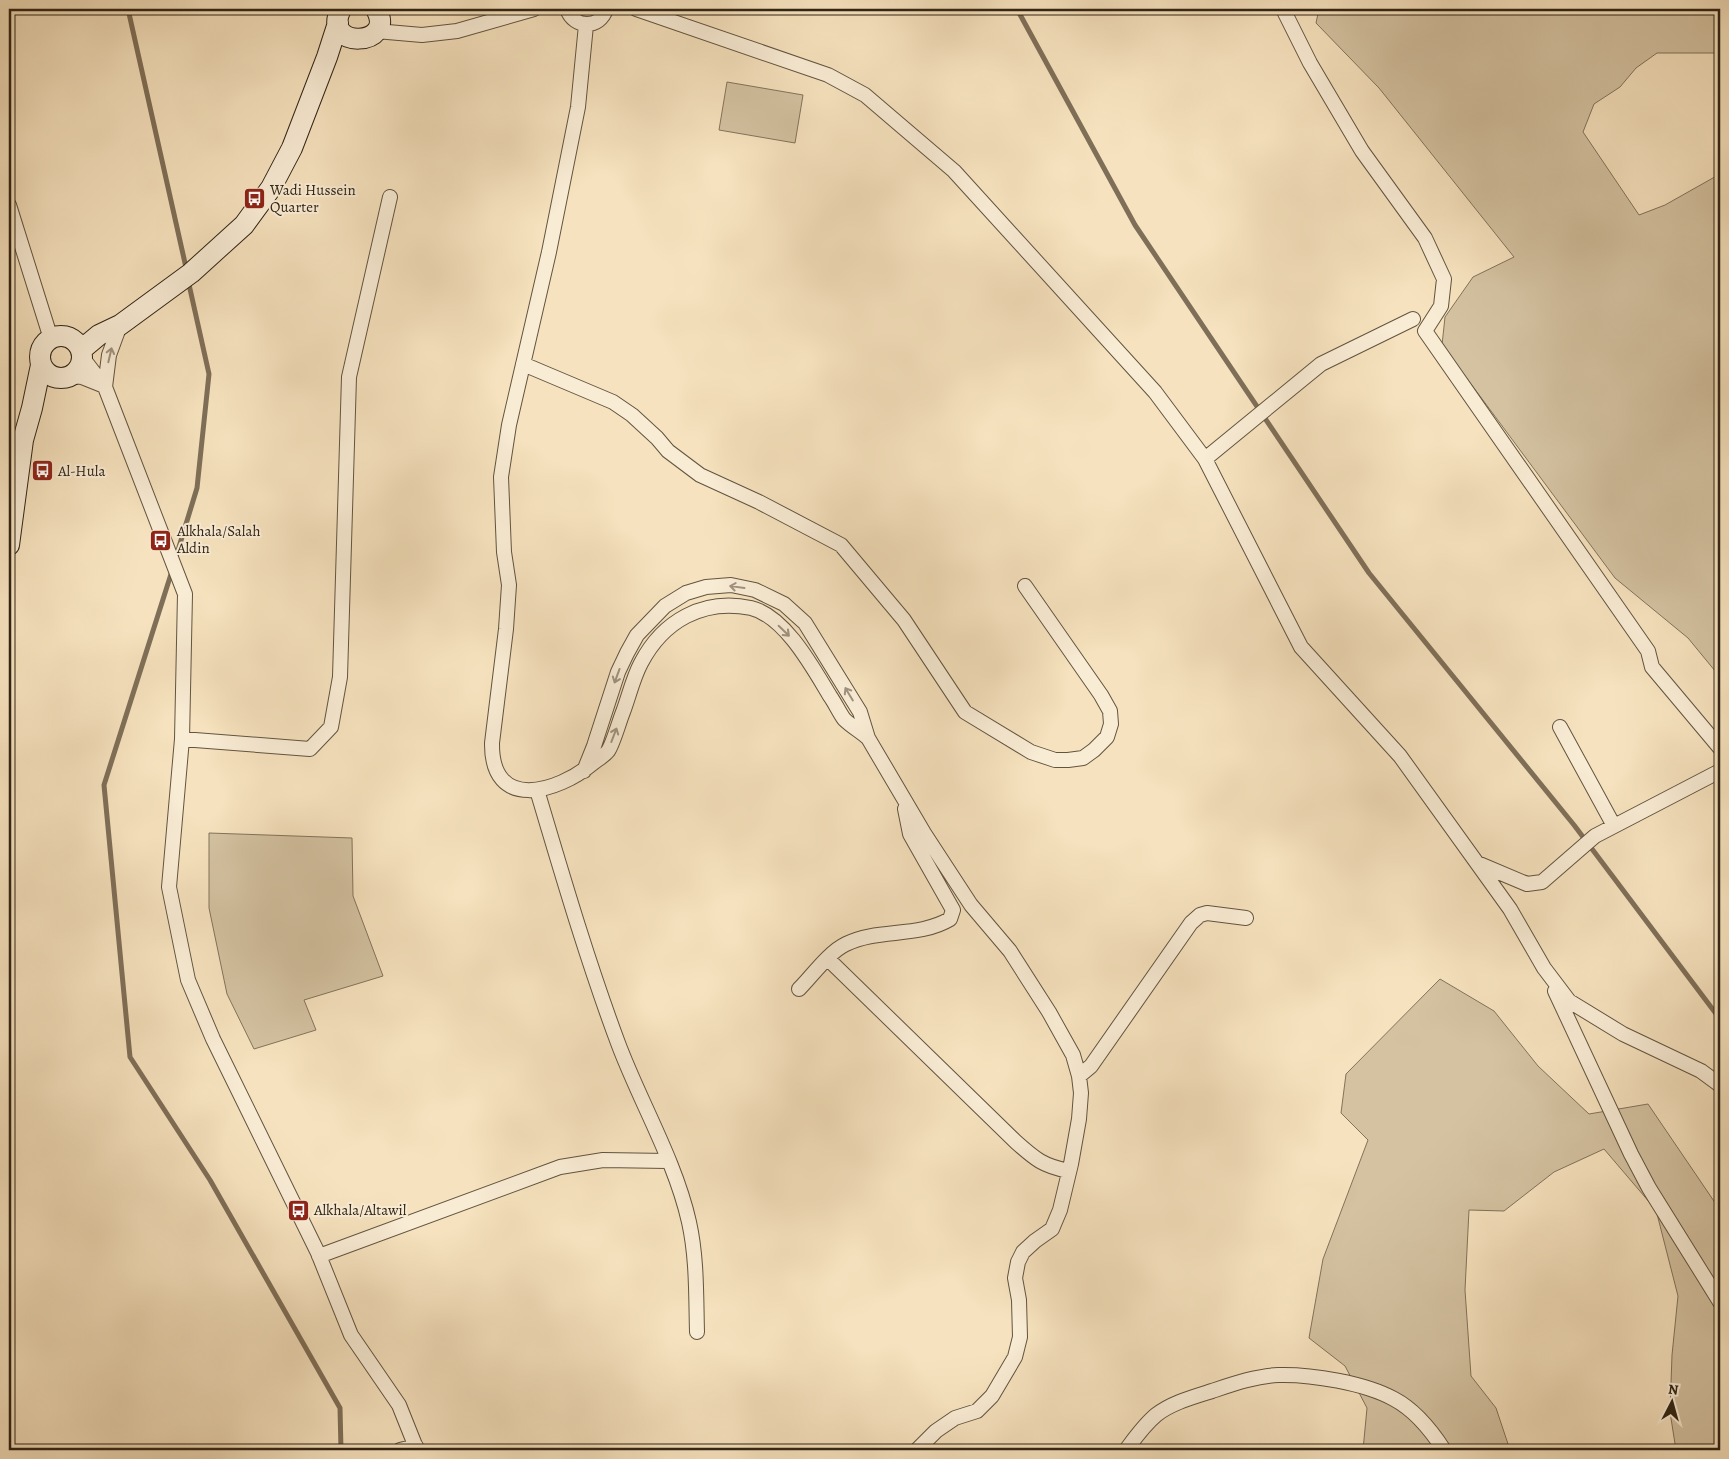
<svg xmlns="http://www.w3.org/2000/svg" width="1729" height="1459" font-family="Alegreya,serif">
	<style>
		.green { fill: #d4c2a1; stroke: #82735b }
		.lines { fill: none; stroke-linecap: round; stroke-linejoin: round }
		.stream { stroke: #7f6f58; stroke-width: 5 }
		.street-casing { stroke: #62543f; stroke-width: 16 }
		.secondary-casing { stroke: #302415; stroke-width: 22 }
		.street { stroke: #f9ecd5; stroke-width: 14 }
		.secondary { stroke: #f9ecd5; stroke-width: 20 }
		.oneway { stroke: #9f927f }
		.labels { text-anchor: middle; stroke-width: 4; stroke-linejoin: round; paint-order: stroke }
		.poi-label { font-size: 15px; fill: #302415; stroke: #f9ecd5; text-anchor: start }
	</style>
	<rect width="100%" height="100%" fill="#f6e2be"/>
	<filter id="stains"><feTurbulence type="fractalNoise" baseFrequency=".004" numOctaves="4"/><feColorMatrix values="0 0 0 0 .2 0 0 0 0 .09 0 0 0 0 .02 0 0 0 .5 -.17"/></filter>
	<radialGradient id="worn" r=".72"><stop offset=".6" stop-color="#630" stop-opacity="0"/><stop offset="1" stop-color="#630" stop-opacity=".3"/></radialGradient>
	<path class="green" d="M1319 9H1720V53H1657L1636 68 1620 87 1594 104 1583 132 1639 215 1665 205 1720 174V677L1688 638 1615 578 1442 345 1445 317 1473 277 1514 257 1379 88 1316 23Z
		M727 82 803 95 795 143 719 130Z
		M209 833 352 838 353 896 383 976 304 1000 316 1030 254 1049 227 994 209 908Z
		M1440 979 1494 1011 1538 1066 1589 1114 1648 1104 1720 1210V1450H1676L1670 1412 1672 1355 1678 1296 1656 1210 1604 1149 1554 1172 1504 1211 1469 1210 1465 1290 1471 1376 1496 1408 1510 1450H1363L1367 1408 1345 1366 1309 1338 1323 1259 1368 1140 1341 1113 1346 1074Z"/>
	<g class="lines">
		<path class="stream" d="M128 9 187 272
			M1017 9 1135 225 1369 573 1574 825 1720 1019
			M175 560 197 488 209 374 188 280
			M172 571 104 785 130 1057 210 1180 340 1408 341 1450"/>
		<defs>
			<path id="street" d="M567 9C574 29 600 29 606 9
				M636 9 828 75 865 95 954 171 1155 392 1205 459 1301 647 1400 756 1510 909 1544 968 1569 1001 1623 1034 1701 1071 1720 1085
				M1283 9 1310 63 1362 151 1425 238 1444 279 1441 306 1425 331 1648 651 1652 667 1720 748
				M586 25 578 107 549 252 509 425 501 477 504 552 509 585 506 629 492 743C491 812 557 793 593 763 597 760 604 756 608 751 613 744 619 722 623 712 629 696 633 678 641 663 663 621 703 598 751 608 785 616 813 668 830 696 835 703 839 712 844 719 851 726 860 731 868 738
				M376 31 422 35 457 31 534 9
				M9 205 51 339
				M82 357 105 387 185 594 182 739 169 887 188 980 213 1039 318 1253 351 1335 399 1405 417 1450
				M523 364 613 402 632 415 657 438 668 451 700 475 759 502 841 545 904 620 965 712 1031 752 1055 760H1068L1083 758 1094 750 1107 737 1111 724 1110 711 1101 695 1025 586
				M70 376 82 377 102 385
				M105 387 109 355 120 325
				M1205 459 1321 364 1413 319
				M1560 727 1614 826
				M182 739 310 749 331 727 340 677 349 377 390 197
				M584 771 594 746 618 672 627 653 637 635 665 606 686 593 706 587 731 585 755 590 784 604 805 623 860 712 868 738 924 833 971 905 1010 951 1049 1012 1073 1055 1079 1076 1081 1093 1079 1119 1071 1164 1060 1210 1052 1229 1035 1241 1023 1252 1018 1262 1015 1278 1019 1300 1020 1337 1015 1357 992 1396 977 1411 955 1418 936 1431 917 1450
				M537 790C562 874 587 960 618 1043 640 1102 675 1160 689 1222 697 1258 696 1295 697 1332
				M1477 863 1527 884 1542 882 1595 836 1720 771
				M828 959 1016 1142C1035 1159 1043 1166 1069 1171
				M799 989C812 976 829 952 846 944 878 928 918 938 950 919L953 910 910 834 905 809
				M1555 991 1631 1154 1649 1188 1720 1302
				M1079 1076 1091 1066 1191 923 1200 915 1207 913 1246 918
				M319 1256 560 1167 603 1160 668 1161
				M400 1450 416 1446
				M1126 1450C1135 1438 1144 1425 1156 1415 1171 1403 1193 1397 1212 1391 1233 1384 1256 1376 1278 1375 1311 1374 1365 1383 1394 1399 1415 1410 1431 1430 1444 1450"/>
			<path id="secondary" d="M341 9C320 50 398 47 376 9
				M40 357a21 21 0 1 1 42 0a21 21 0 1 1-42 0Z
				M81 350 99 335 120 325 191 273 244 225 271 188 292 148 327 57 338 23
				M9 545 23 440 32 408 41 365"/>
		</defs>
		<use href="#street" class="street-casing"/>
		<use href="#secondary" class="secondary-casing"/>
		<use href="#street" class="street"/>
		<use href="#secondary" class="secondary"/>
	</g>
	<defs><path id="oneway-shaft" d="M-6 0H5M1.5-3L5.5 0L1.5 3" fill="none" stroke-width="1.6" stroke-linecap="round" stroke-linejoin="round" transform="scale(1.25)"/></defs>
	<g class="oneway">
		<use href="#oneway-shaft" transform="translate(110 355) rotate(-77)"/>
		<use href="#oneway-shaft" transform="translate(737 587) rotate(-172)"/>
		<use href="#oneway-shaft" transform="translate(784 631) rotate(44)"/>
		<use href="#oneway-shaft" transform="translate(617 676) rotate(110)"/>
		<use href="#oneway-shaft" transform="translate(849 694) rotate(-121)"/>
		<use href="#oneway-shaft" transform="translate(614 735) rotate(-69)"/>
	</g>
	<defs>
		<symbol id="bus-square" viewBox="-11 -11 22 22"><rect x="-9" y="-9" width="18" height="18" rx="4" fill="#8f2418" stroke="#f9ecd5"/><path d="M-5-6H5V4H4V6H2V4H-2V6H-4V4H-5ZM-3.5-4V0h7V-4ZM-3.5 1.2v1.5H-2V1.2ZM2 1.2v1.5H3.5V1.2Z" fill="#fff"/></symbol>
	</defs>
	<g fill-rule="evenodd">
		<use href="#bus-square" x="242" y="186" width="25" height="25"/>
		<use href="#bus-square" x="30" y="458" width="25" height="25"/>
		<use href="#bus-square" x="148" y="528" width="25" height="25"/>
		<use href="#bus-square" x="286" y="1198" width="25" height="25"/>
	</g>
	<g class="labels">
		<g class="poi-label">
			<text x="270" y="195">Wadi Hussein<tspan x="270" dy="17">Quarter</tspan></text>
			<text x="58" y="476">Al-Hula</text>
			<text x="177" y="536">Alkhala/Salah<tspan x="177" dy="17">Aldin</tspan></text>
			<text x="314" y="1215">Alkhala/Altawil</text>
		</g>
	</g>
	<rect width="1729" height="1459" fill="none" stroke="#f6e2be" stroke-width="30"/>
	<rect x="10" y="10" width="1709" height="1439" fill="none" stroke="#302415" stroke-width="2.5"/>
	<rect x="15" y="15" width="1699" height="1429" fill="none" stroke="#302415"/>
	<g transform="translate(1672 1402) rotate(6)" stroke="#f9ecd5" stroke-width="4" paint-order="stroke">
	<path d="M0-4L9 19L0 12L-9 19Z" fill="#302415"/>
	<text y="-8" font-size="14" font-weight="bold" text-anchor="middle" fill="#302415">N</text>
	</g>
	<rect width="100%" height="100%" filter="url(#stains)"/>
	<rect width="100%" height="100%" fill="url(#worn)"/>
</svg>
